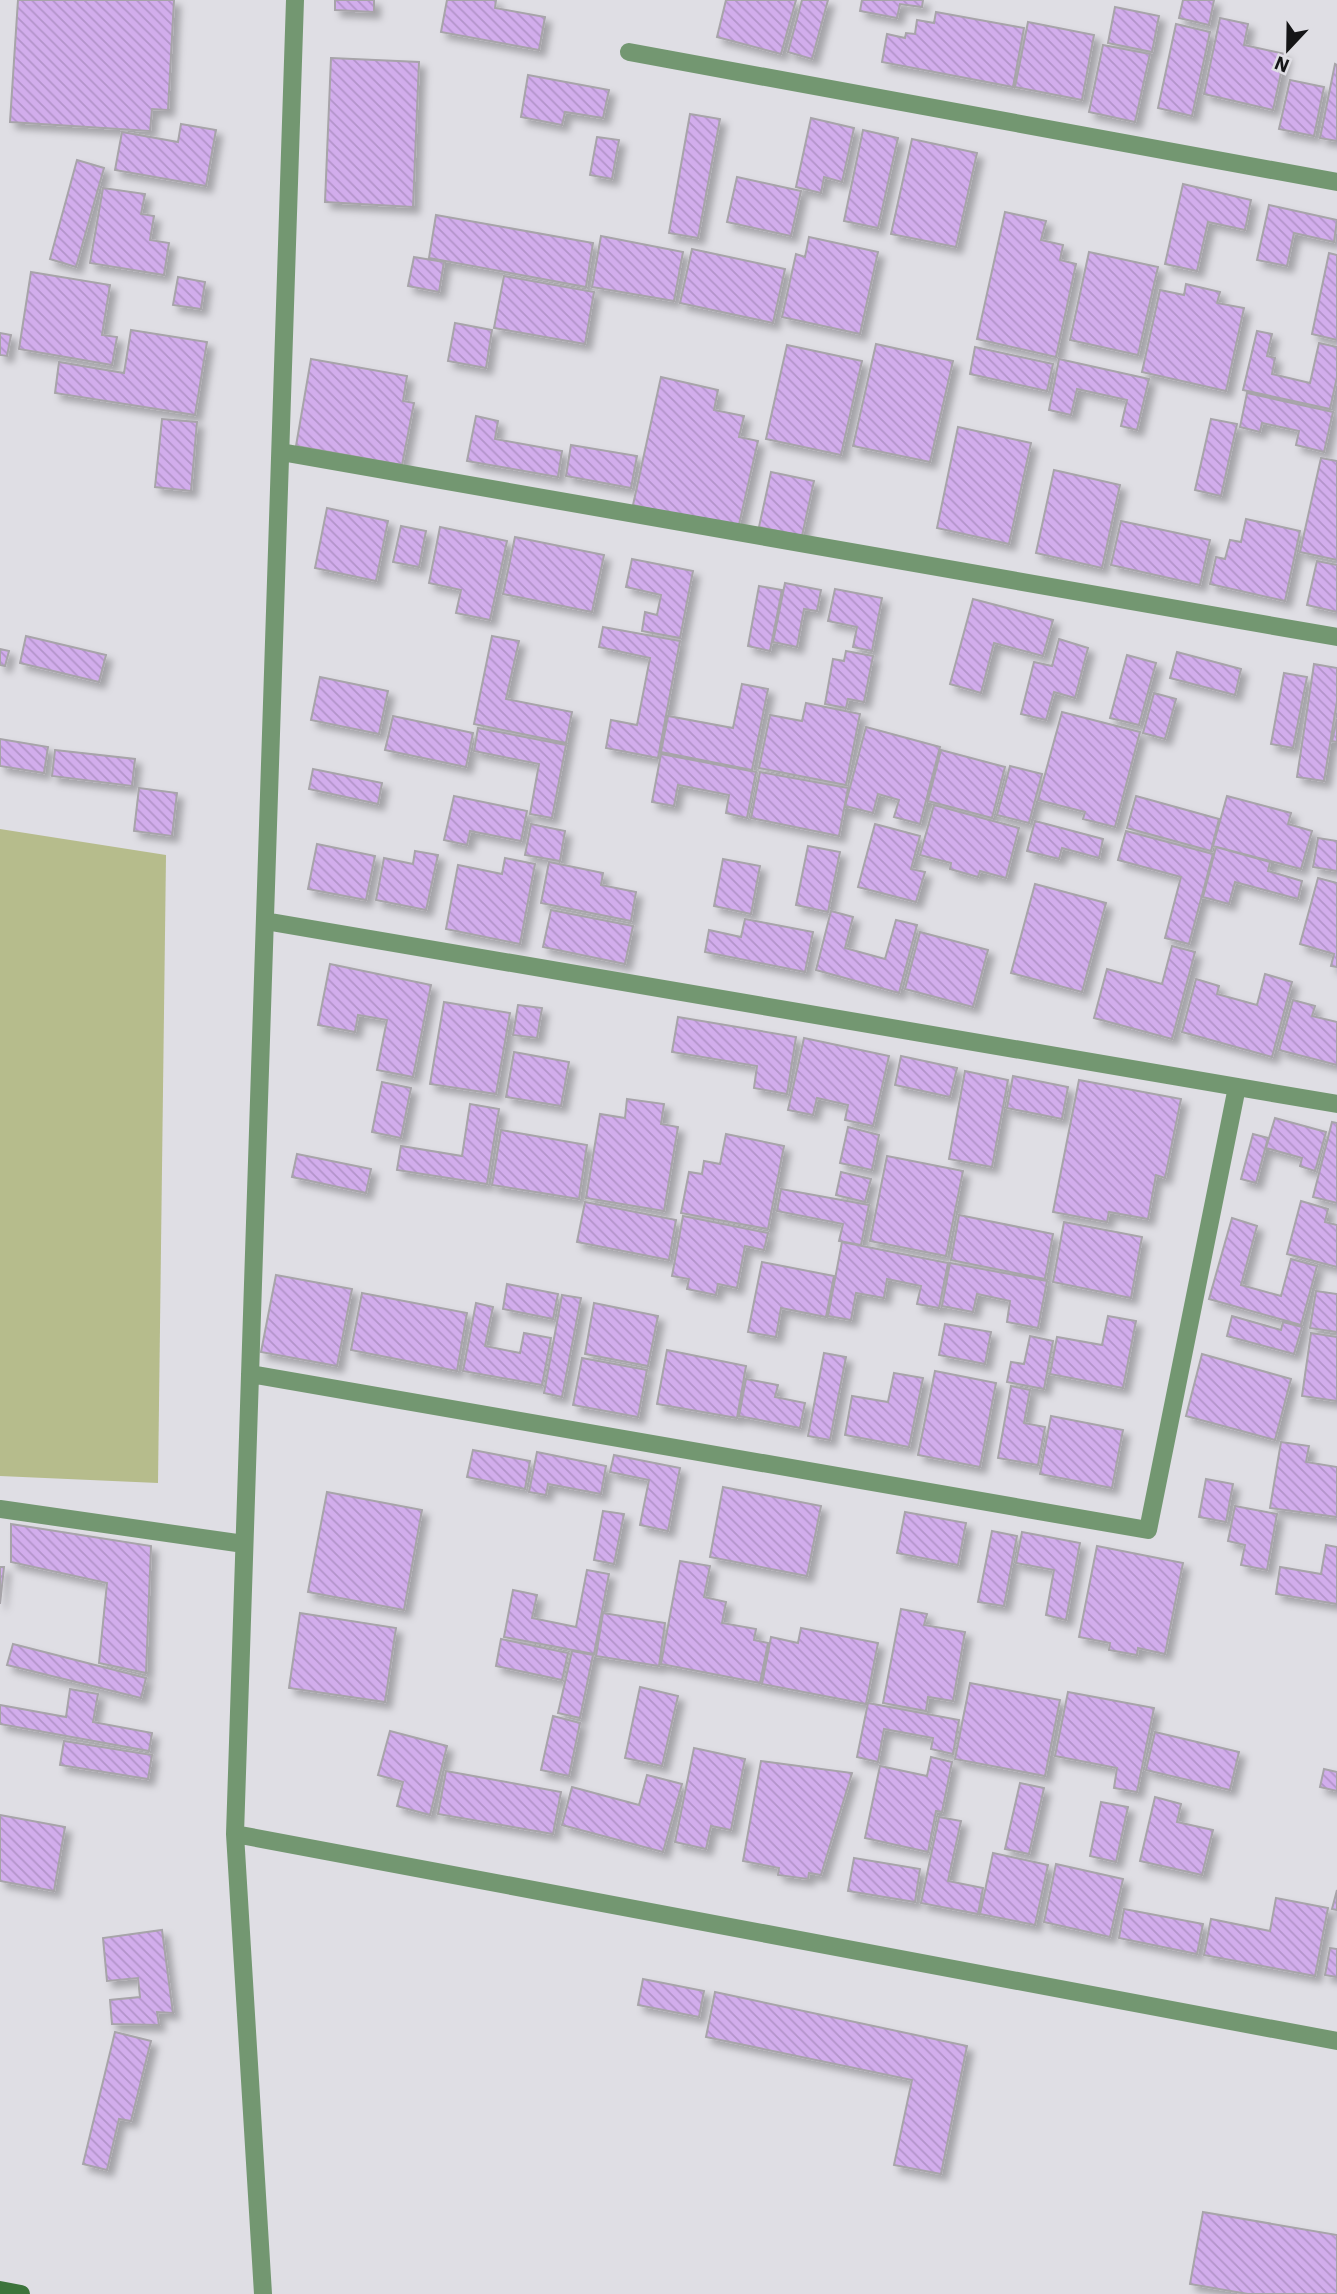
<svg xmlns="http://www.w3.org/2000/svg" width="1337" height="2294" font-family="'IBM Plex Sans',sans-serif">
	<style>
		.pitch { fill: #b6bc8c }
		.building { fill: url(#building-back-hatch); stroke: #a7a4a9; stroke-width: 2; filter: url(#shadow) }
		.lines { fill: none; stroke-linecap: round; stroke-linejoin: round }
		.street { stroke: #739771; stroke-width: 18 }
		.secondary { stroke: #3c743b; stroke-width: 18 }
	</style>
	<defs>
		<pattern id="building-back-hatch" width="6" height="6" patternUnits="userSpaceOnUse" patternTransform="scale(1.75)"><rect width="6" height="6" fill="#d2adec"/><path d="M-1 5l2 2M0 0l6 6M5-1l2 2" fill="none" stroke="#b394ca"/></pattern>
		<filter id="shadow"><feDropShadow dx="6" dy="6" stdDeviation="3.5" flood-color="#0004"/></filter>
	</defs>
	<rect width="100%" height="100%" fill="#dfdee4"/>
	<path class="pitch" d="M0 829 166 855 158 1483 0 1476Z"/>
	<path class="building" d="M18 0H174L168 110 152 109 150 131 10 122Z
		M335 0H374V12L335 10Z
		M447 0H496L495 8 545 17 539 50 441 32Z
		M726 0H796L781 54 717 37Z
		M802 0H828L812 59 788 52Z
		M862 0H923L922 7 900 4 897 18 860 11Z
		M1183 0H1214L1209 25 1179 18Z
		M1115 7 1159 16 1152 52 1108 43Z
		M936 12 1024 28 1013 87 882 62 887 34 905 38 906 33 915 34 917 20 934 23Z
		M1220 18 1248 24 1244 45 1285 54 1273 110 1204 94Z
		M1028 22 1094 35 1082 100 1015 87Z
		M1176 24 1210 32 1192 116 1158 108Z
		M1103 45 1150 54 1135 122 1089 112Z
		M331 58 419 62 413 207 325 202Z
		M1335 64 1337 65V141L1320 138Z
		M528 75 609 90 603 118 565 112 562 125 521 117Z
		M1290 80 1324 87 1314 136 1279 129Z
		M690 114 720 119 698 238 669 233Z
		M811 118 854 128 842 182 824 177 821 193 796 187Z
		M181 124 216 130 206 186 115 170 122 132 178 142Z
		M863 130 898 138 878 228 844 221Z
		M597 137 619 140 612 179 590 175Z
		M912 139 977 153 956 247 891 234Z
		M77 160 104 168 76 267 50 259Z
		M737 177 801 191 791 236 727 222Z
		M1183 184 1251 200 1245 230 1208 222 1197 271 1165 264Z
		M103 188 145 194 141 214 154 216 150 240 169 243 164 275 90 263Z
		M1269 205 1337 220 1334 242 1294 233 1287 266 1257 260Z
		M1005 212 1046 221 1041 240 1063 245 1060 260 1076 264 1056 357 977 339Z
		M436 215 593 243 586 287 429 258Z
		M601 236 683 252 674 301 592 287Z
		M809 237 878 252 860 334 782 317 796 254 805 257Z
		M692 249 785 269 773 323 680 303Z
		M1089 252 1158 267 1138 355 1070 340Z
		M1329 253 1337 255V340L1312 334Z
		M414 257 444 262 439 292 408 286Z
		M31 272 110 285 102 335 117 337 112 365 19 349Z
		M504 276 594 292 585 344 494 328Z
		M178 277 205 282 201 309 173 305Z
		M1186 284 1220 292 1217 303 1244 308 1226 391 1142 372 1160 290 1184 295Z
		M455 323 492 330 486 368 448 361Z
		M131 330 207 342 195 415 55 393 59 362 124 373Z
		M1257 331 1272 334 1267 356 1275 358 1272 374 1310 383 1319 343 1337 347V377L1330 409 1243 390Z
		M0 333 11 335 7 356 0 355Z
		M876 344 953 361 930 462 853 446Z
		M787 345 862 361 841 455 766 439Z
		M975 347 1053 364 1047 391 970 374Z
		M311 359 407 376 403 401 414 403 402 465 296 446Z
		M1059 359 1149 379 1137 430 1121 426 1127 400 1077 389 1071 415 1049 410Z
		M661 377 718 390 714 410 744 416 739 437 758 441 738 529 633 505Z
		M1247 393 1333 412 1324 452 1296 445 1299 431 1262 423 1260 432 1240 427Z
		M476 416 498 421 495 439 562 451 558 477 467 461Z
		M162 419 197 422 191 491 155 487Z
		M1211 419 1237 424 1221 496 1195 490Z
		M958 427 1031 443 1009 544 937 528Z
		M571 445 637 456 631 488 566 476Z
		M1321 458 1337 461V560L1300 552Z
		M1054 470 1120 485 1102 568 1036 553Z
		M771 472 814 481 802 536 759 527Z
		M327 508 388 521 376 581 315 568Z
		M1246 519 1300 531 1285 601 1210 584 1216 557 1225 559 1230 540 1241 542Z
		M1121 521 1210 540 1200 585 1111 565Z
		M401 526 426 531 419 567 393 562Z
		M440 527 507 541 490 620 456 613 461 590 429 583Z
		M515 537 604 555 592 612 503 594Z
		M632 559 693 571 680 638 642 631 645 612 657 615 661 595 626 587Z
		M1317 561 1337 565V612L1307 605Z
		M785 583 821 590 817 611 804 609 797 647 773 642Z
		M759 586 782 590 770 651 748 646Z
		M835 589 882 598 872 651 853 647 857 627 828 621Z
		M973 599 1053 620 1043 656 994 643 981 693 950 684Z
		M603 627 680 641 658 758 606 748 611 720 637 725 650 658 599 647Z
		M26 636 106 655 99 682 20 663Z
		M492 636 519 641 506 699 572 712 566 743 474 724Z
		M1059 639 1088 648 1075 698 1054 692 1046 720 1021 714 1034 662 1052 666Z
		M0 649 9 651 5 666 0 665Z
		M846 651 873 656 864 702 848 699 846 708 825 704 833 659 844 661Z
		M1177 652 1241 669 1235 695 1170 678Z
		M1127 655 1156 663 1139 725 1110 718Z
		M1314 664 1337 668V701L1324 781 1297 777Z
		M1284 673 1307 677 1293 748 1271 744Z
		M320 677 388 691 379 734 311 720Z
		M742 684 768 689 752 770 661 752 668 716 733 728Z
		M1154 693 1176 699 1165 739 1143 733Z
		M806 703 860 714 846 785 759 768 770 715 802 721Z
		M1062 712 1140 732 1115 827 1083 819 1085 812 1038 800Z
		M393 716 473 733 466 767 385 750Z
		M1337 719V742L1332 741Z
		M866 727 940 747 920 824 894 817 899 800 878 794 873 813 845 806Z
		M478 728 566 745 552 818 530 814 539 764 474 751Z
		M0 739 48 747 44 773 0 766Z
		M55 750 135 759 132 786 52 776Z
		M941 750 1005 767 992 818 928 801Z
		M661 754 756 772 747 818 726 813 729 795 678 785 674 806 652 802Z
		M1010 766 1042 774 1029 823 997 815Z
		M313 769 382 783 378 804 309 789Z
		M760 772 848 788 839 836 751 818Z
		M139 788 177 793 172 836 134 831Z
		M454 796 527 811 521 841 470 831 467 845 444 840Z
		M1136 796 1219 819 1211 851 1127 828Z
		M1227 796 1291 813 1288 824 1312 831 1301 869 1213 846Z
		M934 805 1019 828 1006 878 980 871 978 877 950 869 951 863 920 855Z
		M1035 821 1103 839 1099 858 1062 848 1059 859 1027 851Z
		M531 824 565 831 560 861 525 855Z
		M875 824 920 836 911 869 925 872 916 902 858 887Z
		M1126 831 1213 854 1189 944 1165 938 1181 877 1118 860Z
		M1318 838 1337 841V871L1313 867Z
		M317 844 375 856 366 900 308 889Z
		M808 846 840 852 828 912 796 905Z
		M1216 847 1270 862 1268 871 1302 881 1298 899 1235 882 1229 904 1203 897Z
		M415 851 438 855 426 910 376 900 384 858 413 864Z
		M505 858 535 864 520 944 446 929 458 865 502 874Z
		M723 859 760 866 751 914 714 906Z
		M549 862 603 873 601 885 636 892 631 921 541 903Z
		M1318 878 1337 883V967L1331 966 1334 954 1300 944Z
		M1035 884 1106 903 1082 992 1011 973Z
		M551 910 633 926 625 964 543 947Z
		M831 911 853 917 845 948 885 959 896 920 917 925 899 993 816 970Z
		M745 919 813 932 805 972 705 952 709 930 741 937Z
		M920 932 988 950 973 1007 905 989Z
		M1172 946 1195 952 1172 1039 1094 1018 1107 969 1162 984Z
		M330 964 431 985 413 1077 377 1070 387 1020 358 1015 355 1032 318 1025Z
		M1265 974 1292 982 1272 1057 1182 1032 1196 979 1219 986 1217 994 1257 1005Z
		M1293 1000 1315 1006 1312 1016 1337 1022V1065L1279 1050Z
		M444 1002 510 1013 496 1094 430 1084Z
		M518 1005 542 1008 537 1038 513 1035Z
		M678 1017 796 1037 787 1094 754 1088 757 1066 672 1052Z
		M804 1038 889 1056 873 1126 845 1120 848 1105 817 1098 813 1115 788 1110Z
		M514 1052 569 1062 561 1106 506 1097Z
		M901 1056 957 1068 950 1097 895 1085Z
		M965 1071 1008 1080 992 1167 949 1159Z
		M1013 1076 1068 1087 1062 1119 1007 1108Z
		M1079 1080 1181 1099 1165 1178 1156 1175 1148 1219 1109 1212 1107 1222 1053 1212Z
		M382 1082 411 1088 401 1138 372 1132Z
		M627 1099 664 1104 661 1124 678 1127 664 1211 586 1198 600 1114 625 1118Z
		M470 1104 499 1109 487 1184 397 1170 401 1146 462 1156Z
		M1275 1118 1326 1132 1315 1171 1300 1166 1302 1158 1266 1148Z
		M1332 1122 1337 1123V1203L1313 1197Z
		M848 1127 879 1135 872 1170 840 1163Z
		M501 1130 587 1145 579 1199 492 1185Z
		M726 1134 784 1146 768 1229 681 1213 689 1172 702 1174 704 1161 720 1164Z
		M1253 1134 1268 1138 1256 1183 1241 1179Z
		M297 1154 371 1169 366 1193 292 1177Z
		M887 1156 963 1171 946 1256 870 1241Z
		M841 1172 871 1179 865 1202 836 1195Z
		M781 1189 869 1205 861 1245 839 1241 843 1224 777 1211Z
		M1301 1201 1328 1209 1325 1222 1337 1225V1267L1287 1254Z
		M585 1202 676 1220 669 1260 577 1242Z
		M959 1215 1053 1234 1045 1279 951 1260Z
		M683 1216 768 1233 764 1250 745 1246 737 1288 718 1284 716 1295 687 1289 689 1279 672 1276Z
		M1232 1218 1257 1226 1241 1285 1281 1296 1291 1259 1317 1266 1301 1325 1209 1299Z
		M1064 1222 1142 1237 1131 1298 1053 1282Z
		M842 1242 948 1263 939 1308 917 1304 921 1286 887 1279 884 1298 856 1293 851 1320 828 1316Z
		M762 1262 834 1276 826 1317 781 1308 776 1337 748 1332Z
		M950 1263 1047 1281 1038 1328 1007 1322 1010 1301 977 1294 973 1312 942 1306Z
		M276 1275 352 1289 337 1366 261 1352Z
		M507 1284 558 1294 553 1319 503 1309Z
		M1316 1291 1337 1294V1332L1310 1328Z
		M362 1293 467 1313 457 1371 351 1350Z
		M562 1295 581 1298 562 1397 544 1393Z
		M476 1303 493 1307 485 1346 520 1353 524 1333 551 1338 542 1385 463 1371Z
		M594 1303 658 1316 648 1366 585 1354Z
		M1108 1316 1136 1321 1123 1388 1050 1374 1057 1337 1102 1345Z
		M1232 1316 1281 1330 1283 1322 1302 1327 1294 1354 1227 1336Z
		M945 1324 991 1332 985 1364 939 1355Z
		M1311 1333 1337 1337V1401L1302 1396Z
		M1030 1336 1053 1341 1044 1389 1007 1382 1011 1362 1024 1364Z
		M667 1350 746 1366 737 1418 657 1404Z
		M824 1353 846 1357 830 1440 808 1436Z
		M1202 1354 1291 1379 1275 1440 1186 1416Z
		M582 1358 647 1370 638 1417 573 1405Z
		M935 1371 996 1383 980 1467 918 1455Z
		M894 1373 923 1378 909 1447 845 1435 852 1396 888 1402Z
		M746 1379 778 1385 775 1397 805 1403 800 1428 739 1416Z
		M1011 1386 1030 1390 1024 1423 1045 1427 1038 1465 998 1458Z
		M1051 1416 1123 1430 1112 1488 1040 1474Z
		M1281 1442 1309 1446 1306 1462 1337 1467V1517L1270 1508Z
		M473 1450 530 1461 525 1489 467 1477Z
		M537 1452 606 1466 601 1494 548 1484 546 1495 529 1492Z
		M614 1455 680 1468 668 1531 640 1525 649 1480 610 1472Z
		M1206 1479 1233 1484 1226 1522 1199 1517Z
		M723 1487 821 1506 807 1576 710 1557Z
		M327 1492 422 1510 404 1610 308 1592Z
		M1235 1506 1277 1514 1267 1570 1241 1565 1245 1545 1228 1541Z
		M603 1511 624 1514 614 1564 594 1560Z
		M905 1512 966 1523 958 1565 897 1553Z
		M11 1524 151 1546 146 1673 99 1663 107 1583 11 1562Z
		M992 1531 1017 1536 1004 1606 978 1602Z
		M1022 1532 1080 1543 1066 1620 1046 1615 1054 1570 1016 1563Z
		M1326 1545 1337 1547V1604L1276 1594 1280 1567 1321 1574Z
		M1097 1546 1183 1563 1165 1654 1138 1648 1137 1655 1109 1650 1110 1643 1079 1637Z
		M680 1561 710 1566 704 1597 726 1602 722 1623 756 1629 754 1640 768 1643 760 1683 661 1664Z
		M0 1567H4L0 1604Z
		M587 1570 609 1574 594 1654 504 1637 513 1590 537 1595 532 1618 576 1627Z
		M901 1609 927 1614 924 1625 965 1632 953 1701 928 1697 926 1711 883 1703Z
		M300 1613 396 1628 385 1702 289 1688Z
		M603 1613 665 1623 659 1666 596 1656Z
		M801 1628 878 1643 866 1704 762 1684 771 1637 798 1643Z
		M501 1639 568 1653 562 1680 496 1666Z
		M13 1644 146 1678 141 1698 7 1665Z
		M572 1651 593 1655 580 1718 558 1713Z
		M970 1683 1060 1700 1045 1776 955 1759Z
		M640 1687 678 1696 662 1766 625 1758Z
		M70 1689 98 1694 93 1722 152 1733 149 1751 0 1724V1705L66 1717Z
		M1068 1692 1154 1708 1137 1792 1114 1788 1117 1768 1055 1756Z
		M868 1703 959 1720 953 1754 931 1749 933 1738 884 1729 878 1762 857 1757Z
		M553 1716 580 1723 569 1776 541 1770Z
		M390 1731 447 1746 430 1815 397 1806 403 1782 378 1775Z
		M1155 1732 1239 1752 1230 1790 1146 1770Z
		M64 1741 152 1755 148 1779 60 1765Z
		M694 1748 745 1759 731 1830 711 1826 706 1849 675 1842Z
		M931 1757 952 1762 942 1812 936 1811 928 1852 865 1838 880 1766 927 1776Z
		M761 1761 852 1773 821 1875 809 1873 808 1879 778 1875 779 1868 743 1861Z
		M1324 1769 1337 1772V1791L1320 1787Z
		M446 1771 561 1792 553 1834 438 1814Z
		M647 1775 682 1784 663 1852 562 1825 572 1787 639 1805Z
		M1020 1783 1044 1788 1029 1854 1005 1849Z
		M1155 1797 1181 1804 1177 1822 1213 1830 1202 1875 1140 1861Z
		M1101 1802 1128 1807 1116 1862 1090 1856Z
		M0 1815 65 1827 54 1891 0 1881Z
		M939 1817 961 1821 948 1881 983 1888 978 1914 921 1903Z
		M993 1853 1048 1865 1035 1925 980 1914Z
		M854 1858 920 1869 915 1902 848 1891Z
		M1056 1864 1123 1879 1110 1937 1044 1922Z
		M1337 1890V1910L1332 1909Z
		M1276 1898 1328 1908 1315 1976 1204 1955 1211 1919 1270 1931Z
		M1124 1909 1203 1924 1197 1954 1119 1938Z
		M162 1930 173 2013 157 2012 159 2025 112 2024 110 2000 140 1997 138 1978 107 1981 103 1938Z
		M1330 1948 1337 1949V1977L1325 1975Z
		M643 1979 704 1991 699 2017 638 2005Z
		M715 1992 967 2046 941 2174 894 2165 912 2080 706 2037Z
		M115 2032 151 2041 131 2121 119 2119 107 2170 83 2164Z
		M1203 2212 1337 2235V2294H1248L1190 2284Z"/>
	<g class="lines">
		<path class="street" d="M629 52 1337 182
			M281 452 1337 637
			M265 921 1337 1104
			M250 1374 1148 1530 1237 1087
			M0 1509 244 1544
			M235 1834 1337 2041
			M263 2294 235 1834 295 0"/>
		<path class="secondary" d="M0 2290 21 2294"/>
	</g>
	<g transform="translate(1288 49) rotate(202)" stroke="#dfdee4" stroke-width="5" paint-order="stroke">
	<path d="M0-5L12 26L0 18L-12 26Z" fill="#151517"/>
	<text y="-10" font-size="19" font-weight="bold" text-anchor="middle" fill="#151517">N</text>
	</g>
</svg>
